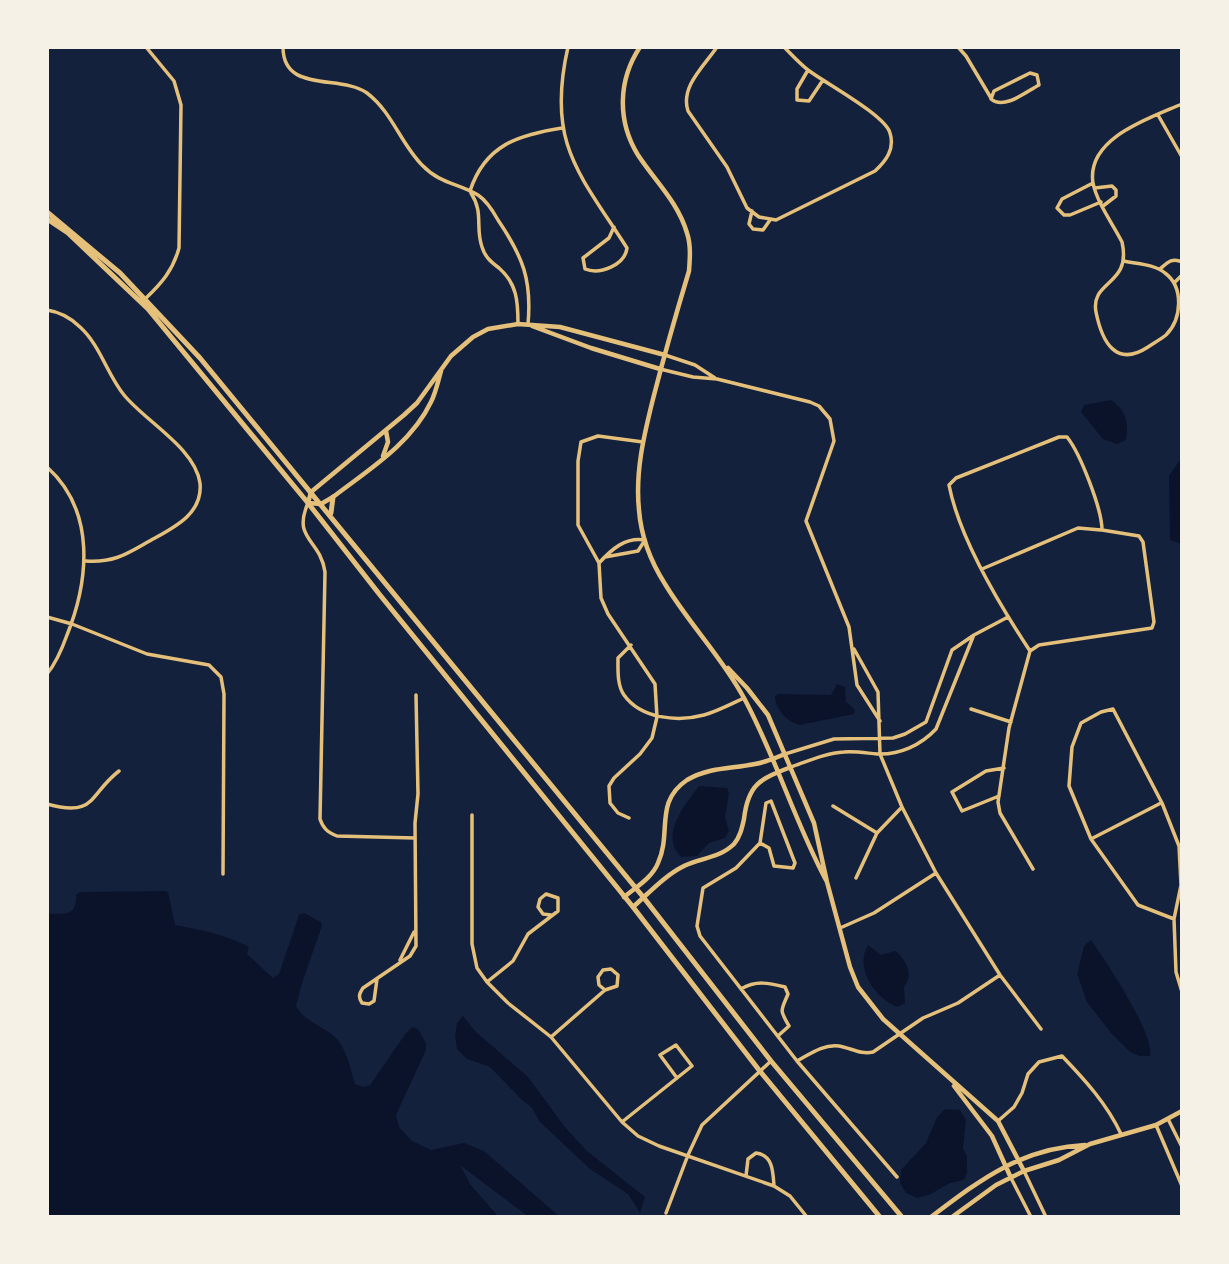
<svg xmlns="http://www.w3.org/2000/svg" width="1229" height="1264" font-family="Manrope,sans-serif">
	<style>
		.water { fill: #0b132b }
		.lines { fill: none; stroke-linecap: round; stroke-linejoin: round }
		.minor { stroke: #e5c07b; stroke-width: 3.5 }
		.tertiary { stroke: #e5c07b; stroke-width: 4.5 }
		.secondary { stroke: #e5c07b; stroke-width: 5 }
	</style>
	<rect width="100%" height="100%" fill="#14213d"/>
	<path class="water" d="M1111 400C1126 410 1129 423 1126 440L1117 444 1103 439 1081 412 1084 405Z
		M1182 457V544H1181L1170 540 1169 476Z
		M837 684 845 687 846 702 855 710 854 714 800 725C787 722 775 709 775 696L778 694 831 695Z
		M699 786 727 788 729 794 725 817 729 831 725 838 709 843 697 856 681 857C659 835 685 805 699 786Z
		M165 891 168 892 175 925C201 930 225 934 249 947L247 954 273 978 279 974 299 915 304 913 321 922 322 926 302 983 296 1006C304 1021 323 1026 335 1037 347 1049 350 1068 355 1084L363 1087 370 1085 406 1033 412 1027 418 1029 426 1043V1050L396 1115 399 1127 412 1141 431 1150 464 1143 484 1151 560 1217H529L460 1165 470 1184 497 1215 503 1217H47V914C63 913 77 918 76 895L80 892Z
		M1091 940C1105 960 1155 1034 1150 1056H1140L1130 1052 1111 1033 1087 1002 1077 974 1084 946Z
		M868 945 881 955 895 951C907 960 914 975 904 987L905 1003 898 1007C875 999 854 968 868 945Z
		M463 1016 476 1032 528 1077 565 1127 587 1151 645 1197 640 1213 628 1194 590 1169 540 1122 532 1108 523 1101 490 1067 467 1059 457 1049 455 1036 457 1023Z
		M945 1109 960 1110 966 1120 963 1148 967 1157V1173L964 1180 950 1183 929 1195 917 1198 906 1193 900 1183 901 1170 926 1143 937 1117Z"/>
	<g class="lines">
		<path class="minor" d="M283 47C283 94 341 74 367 93 392 112 401 144 422 165 440 184 458 183 478 195 487 201 493 211 498 220 523 257 532 280 528 324
			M568 47C546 143 579 173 627 248 625 265 600 275 585 269L583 258 609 238 614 227
			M717 47C704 66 680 87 688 111L727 167 747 208 759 217 776 220 875 171C886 161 895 149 890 133 885 115 825 83 808 70 799 63 792 55 784 47
			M958 47 966 56 991 98
			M808 70 797 89V100L809 101 823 80
			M1030 73 1037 75 1039 85C1026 92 1004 110 991 99L994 91Z
			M1158 115 1182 157
			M1093 183 1062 199 1057 208 1064 215H1070L1101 202
			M1095 188 1112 186 1116 190V196L1103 206
			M470 191C485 145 518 135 562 128
			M471 193C484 213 475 227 482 247 485 257 491 262 499 268 517 284 518 301 518 324
			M752 211 749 224 753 229 763 230 770 220
			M1124 261C1137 264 1154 264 1165 273 1184 287 1182 319 1166 335 1161 339 1154 343 1148 347 1116 368 1102 342 1096 312 1090 280 1132 286 1122 242 1113 224 1097 203 1093 183 1086 138 1150 118 1182 104
			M1160 269C1167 263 1172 257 1182 262
			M1174 283 1182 275
			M145 299C162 283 173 270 179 248L181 105 174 81 146 47
			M47 310C60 312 71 318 80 327 100 345 107 374 124 395 145 421 195 448 200 483 203 512 177 526 155 538 129 552 117 563 86 561
			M665 355 695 365 715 378
			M660 369 693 377 717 379 810 402 819 406 830 419 834 441 806 521 849 627 857 685 880 721
			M47 467C96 511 89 580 67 635 62 649 56 663 47 674
			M308 503C292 540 320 538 325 572L320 819C323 828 327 832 337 836L415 838
			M599 563 601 598 608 614 655 684 657 717 652 738 640 754 614 778 609 786 610 803 618 813 629 818
			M599 563 578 525V461L581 442 598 436 643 442
			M599 563C612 549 625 537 645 540L638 551 605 557
			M982 569 1078 528 1101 530
			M47 617 72 624 147 654 209 665 221 677 224 694 223 874
			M631 645 618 658C618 670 617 685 624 695 641 719 678 722 704 715 718 711 731 704 744 698
			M854 649 878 692 880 754 902 807 936 873 1000 975 1041 1029
			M1030 651C1001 607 959 537 949 485L956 478 1059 437H1067C1080 453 1102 509 1102 530L1139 536 1143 542 1154 622 1152 628 1039 645 1030 651 1009 728 998 802 1000 813 1033 869
			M971 709 1011 722
			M785 754 834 739 893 738 905 734 926 722 952 650 974 635 1008 617
			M791 767C808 761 826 753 844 752 855 751 866 753 877 754 900 755 921 745 936 729L973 637
			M999 796 962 811 952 792 986 771 1004 768
			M771 801 795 863 793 868 774 866 769 848 760 843 766 803Z
			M47 804C96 818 89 794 119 771
			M833 806 877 833
			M472 815V944L477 968 487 982 508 1003 551 1037 622 1122 638 1136 659 1146 774 1186 790 1196 807 1217
			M1091 839 1161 803
			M760 843 736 868 703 888 697 926 700 936 797 1061 897 1177
			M856 878 877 833 902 807
			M1174 919 1138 905 1091 839 1069 786 1072 747 1081 723 1101 712 1113 709 1162 803 1179 846 1181 885 1174 919 1176 972 1182 992
			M840 928 874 913 936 873
			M400 960 414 932
			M377 979 374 1001 369 1004 362 1003C358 997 359 994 363 988L410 956 416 946 415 823 418 794 416 695
			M487 982 513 961 528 934 558 911V898L546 894 540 899 538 907 543 914 551 915
			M741 989C756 980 769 983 785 987L788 994C781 1011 779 1009 789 1026L779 1035
			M551 1037 605 990 617 986 618 975 611 969 603 970 598 977 599 985 605 990
			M797 1061C810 1054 823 1044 839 1046 851 1048 861 1055 873 1052L923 1018 958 1003 1000 975
			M1168 1119 1182 1147
			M998 1121 1014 1107 1022 1093 1028 1074 1039 1062 1062 1056C1085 1080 1107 1104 1121 1134
			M622 1122 692 1066 676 1045 660 1055 677 1078
			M1156 1125 1182 1186
			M1024 1171 1046 1217
			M746 1176 748 1159 756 1153C773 1155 773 1172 774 1186
			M1011 1178 1031 1217
			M666 1213 688 1155 702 1125 771 1061"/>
		<path class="tertiary" d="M640 47C618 80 617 121 638 155 655 181 678 202 687 233 691 245 690 258 689 271 676 314 664 356 653 399 644 435 635 472 639 510 641 536 651 562 665 584 689 624 722 657 744 698 776 757 795 823 827 882
			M532 326 591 348 660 369
			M441 371C438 381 436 392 431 402 411 444 368 470 333 497L321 504 308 503 311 492 404 415 417 403 451 356 473 337 488 329 518 324 560 327 665 355
			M383 456 388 442 386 431
			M728 668 747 688 768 715 814 823 827 882 850 967 858 987 883 1019 998 1121 1024 1171
			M624 897C636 887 652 878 658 863 672 833 654 802 687 780 709 767 731 769 755 764 765 762 776 758 785 754
			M633 907C649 893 664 876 684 866 700 858 720 858 734 844 740 837 742 828 744 819 748 784 760 779 791 767
			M954 1086 992 1136 1011 1178
			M931 1217C980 1180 1021 1148 1085 1145
			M952 1217 996 1185 1024 1171 1059 1160 1090 1144 1156 1125 1182 1111"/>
		<path class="secondary" d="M47 212 120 273 200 358 644 898 771 1061 902 1217
			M47 219 68 233 148 309 308 503 380 595 633 907 759 1070 880 1217
			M331 513 333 497"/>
	</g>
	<rect width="1229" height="1264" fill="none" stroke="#f6f1e7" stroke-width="98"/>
</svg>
